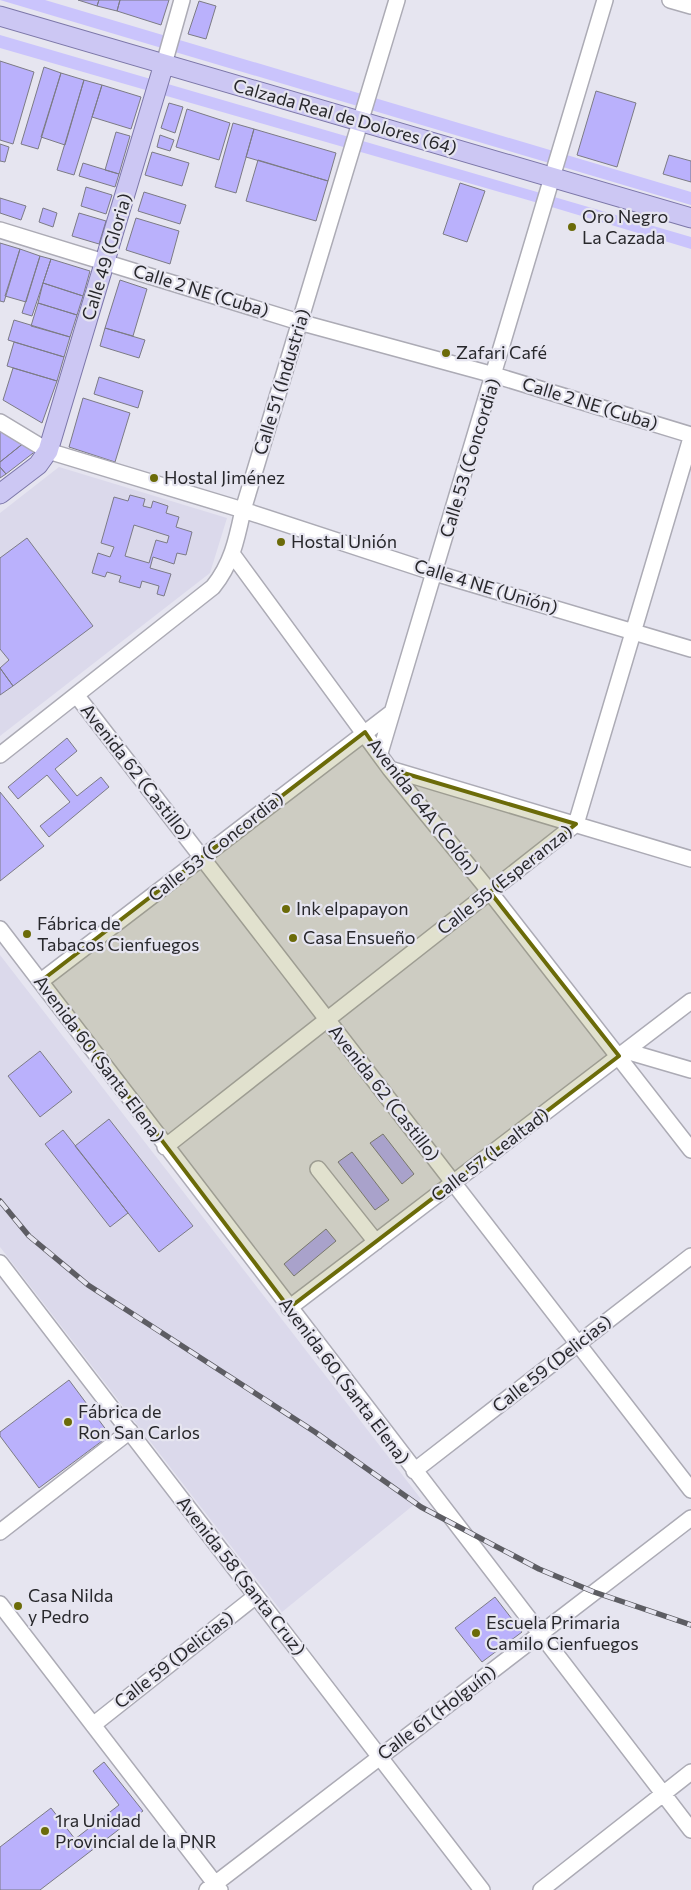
<svg xmlns="http://www.w3.org/2000/svg" width="691" height="1890" font-family="Commissioner,sans-serif">
	<style>
		.built { fill: #dbd9eb }
		.green { fill: #cac4fc }
		.building { fill: #bab1fc; stroke: #7c7b85; fill-rule: evenodd }
		.lines { fill: none; stroke-linecap: round; stroke-linejoin: round }
		.minor-casing { stroke: #acabb5; stroke-width: 18 }
		.major-casing { stroke: #7c77a8; stroke-width: 21 }
		.minor { stroke: #fff; stroke-width: 15 }
		.major { stroke: #ccc7f3; stroke-width: 19 }
		.rail-casing { stroke: #5d5d63; stroke-width: 5.5 }
		.rail { stroke: #e6e5f0; stroke-width: 4; stroke-dasharray: 11; stroke-linecap: butt }
		.marked { fill: #6b6b09; fill-opacity: 0.2; stroke: #6b6b09; stroke-width: 4; stroke-linejoin: round }
		.poi-dot { fill: #6b6b09; stroke: #e6e5f0; stroke-width: 2 }
		.labels { text-anchor: middle; stroke-width: 4.5; stroke-linejoin: round; paint-order: stroke }
		.street-label { font-size: 18px; fill: #28282c; stroke: #e6e5f0 }
		.poi-label { font-size: 18px; fill: #28282c; stroke: #e6e5f0; text-anchor: start }
	</style>
	<rect width="100%" height="100%" fill="#e6e5f0"/>
	<path class="built" d="M59 467 227 518 210 573 0 736V513Z
		M0 955 421 1499 282 1612 0 1247Z"/>
	<path class="green" d="M0 0H45L691 192V205Z
		M0 35 691 237V249L545 205 0 48Z"/>
	<path class="building" d="M78 0H99L97 6Z
		M99 0H120L117 11 97 6Z
		M120 0H169L161 25 117 11Z
		M199 1 216 6 206 39 188 34Z
		M0 61 34 72 13 144 0 140Z
		M44 67 61 73 38 149 21 144Z
		M61 73 84 80 65 145 41 137Z
		M84 80 102 85 74 175 57 170Z
		M102 85 141 97 131 129 92 117Z
		M596 91 636 103 617 167 577 155Z
		M169 103 183 107 175 133 161 128Z
		M187 109 230 123 219 160 176 147Z
		M233 123 254 129 236 193 215 187Z
		M254 129 336 153 328 181 246 157Z
		M116 132 130 136 119 174 105 170Z
		M160 135 174 140 170 151 157 147Z
		M0 144 9 147 5 162 0 161Z
		M152 152 189 163 182 186 145 175Z
		M669 155 691 161V182L663 174Z
		M258 160 328 181 316 221 246 201Z
		M83 163 119 174 115 187 79 176Z
		M460 183 485 191 467 242 443 234Z
		M86 187 112 195 106 214 81 206Z
		M144 192 186 205 180 224 138 211Z
		M0 198 26 206 21 220 0 213Z
		M43 208 57 213 53 227 39 222Z
		M79 213 106 221 99 244 72 236Z
		M136 218 179 231 170 264 126 250Z
		M0 243 20 249 4 302 0 301Z
		M20 249 40 256 26 302 5 296Z
		M40 256 51 259 32 316 22 313Z
		M51 259 90 271 83 296 43 283Z
		M120 280 147 289 133 336 105 328Z
		M43 283 83 296 77 315 38 303Z
		M38 303 77 315 70 337 31 326Z
		M14 320 70 337 64 357 8 340Z
		M105 328 145 340 139 358 100 346Z
		M14 342 64 357 57 381 7 366Z
		M13 368 57 381 42 423 3 400Z
		M99 377 143 391 138 408 94 394Z
		M83 398 130 413 115 462 69 447Z
		M0 427 25 442 0 462Z
		M25 442 37 450 6 474 0 467V462Z
		M0 467 6 474 0 478Z
		M130 495 145 499 143 506 151 508 153 501 168 506 166 513 179 517 176 527 192 532 186 555 177 553 174 564 153 557 150 568 171 574 164 596 157 594 159 586 142 581 140 588 119 582 121 576 107 572 105 577 92 573 98 553 110 557 114 547 101 543 114 497 128 501ZM134 525 169 536 167 543 156 540 149 563 125 556Z
		M27 538 93 626 13 686 0 668 9 660 0 649V558Z
		M0 668 13 686 0 695Z
		M67 738 77 751 55 769 77 796 101 777 109 787 49 837 40 826 70 802 47 775 18 799 8 787Z
		M0 792 44 846 0 881Z
		M40 1051 72 1092 40 1117 8 1076Z
		M109 1119 193 1226 159 1252 75 1146Z
		M63 1130 128 1213 110 1227 45 1144Z
		M383 1134 414 1174 402 1184 370 1143Z
		M352 1152 389 1200 375 1210 338 1162Z
		M326 1229 336 1241 294 1276 284 1264Z
		M69 1380 110 1435 39 1488 0 1436V1432Z
		M495 1597 522 1632 482 1662 455 1628Z
		M104 1762 143 1811 40 1890H0V1847L51 1808 75 1839 119 1805 93 1771Z"/>
	<g class="lines">
		<defs>
			<path id="minor" d="M670 0 691 6
				M164 64 182 0
				M0 230 299 322 494 375 691 435
				M0 422 48 451 243 510 435 573 691 649
				M233 555 390 769 490 892 691 1150
				M77 696 691 1490
				M380 753 605 0
				M0 755 213 587C232 564 237 538 243 510L397 0
				M390 769 691 859
				M0 929 691 1830
				M41 981 391 713
				M626 1051 691 1070
				M165 1147 576 824 691 438
				M318 1169 376 1242
				M0 1263 482 1890
				M289 1308 691 1001
				M414 1471 691 1256
				M0 1532 130 1431
				M0 1604 220 1890
				M93 1725 256 1596
				M207 1890 691 1518
				M541 1890 691 1772"/>
			<path id="major" d="M0 16 691 218
				M0 494 38 465 48 451 164 64"/>
		</defs>
		<use href="#minor" class="minor-casing"/>
		<use href="#major" class="major-casing"/>
		<use href="#minor" class="minor"/>
		<use href="#major" class="major"/>
		<defs>
			<path id="rail" d="M0 1201 29 1236 88 1285 315 1432 421 1507 539 1569 594 1592 691 1625"/>
		</defs>
		<use href="#rail" class="rail-casing"/>
		<use href="#rail" class="rail"/>
	</g>
	<path class="marked" d="M365 732 390 769 576 824 490 892 619 1056 289 1308 41 981Z"/>
	<g class="poi-dot">
		<circle cx="572" cy="227" r="5"/>
		<circle cx="446" cy="353" r="5"/>
		<circle cx="154" cy="478" r="5"/>
		<circle cx="281" cy="542" r="5"/>
		<circle cx="286" cy="909" r="5"/>
		<circle cx="27" cy="934" r="5"/>
		<circle cx="293" cy="938" r="5"/>
		<circle cx="68" cy="1422" r="5"/>
		<circle cx="18" cy="1606" r="5"/>
		<circle cx="476" cy="1633" r="5"/>
		<circle cx="45" cy="1831" r="5"/>
	</g>
	<g class="labels">
		<g class="street-label">
			<text transform="translate(345 117) rotate(16)" y="6">Calzada Real de Dolores (64)</text>
			<text transform="translate(107 257) rotate(-73)" y="6">Calle 49 (Gloria)</text>
			<text transform="translate(201 291) rotate(17)" y="6">Calle 2 NE (Cuba)</text>
			<text transform="translate(282 382) rotate(-73)" y="6">Calle 51 (Industria)</text>
			<text transform="translate(590 404) rotate(17)" y="6">Calle 2 NE (Cuba)</text>
			<text transform="translate(470 458) rotate(-73)" y="6">Calle 53 (Concordia)</text>
			<text transform="translate(486 587) rotate(17)" y="6">Calle 4 NE (Unión)</text>
			<text transform="translate(136 772) rotate(52)" y="6">Avenida 62 (Castillo)</text>
			<text transform="translate(423 807) rotate(52)" y="6">Avenida 64A (Colón)</text>
			<text transform="translate(216 847) rotate(-38)" y="6">Calle 53 (Concordia)</text>
			<text transform="translate(505 880) rotate(-38)" y="6">Calle 55 (Esperanza)</text>
			<text transform="translate(99 1059) rotate(53)" y="6">Avenida 60 (Santa Elena)</text>
			<text transform="translate(384 1093) rotate(52)" y="6">Avenida 62 (Castillo)</text>
			<text transform="translate(490 1155) rotate(-37)" y="6">Calle 57 (Lealtad)</text>
			<text transform="translate(552 1364) rotate(-38)" y="6">Calle 59 (Delicias)</text>
			<text transform="translate(344 1381) rotate(53)" y="6">Avenida 60 (Santa Elena)</text>
			<text transform="translate(241 1576) rotate(52)" y="6">Avenida 58 (Santa Cruz)</text>
			<text transform="translate(174 1660) rotate(-38)" y="6">Calle 59 (Delicias)</text>
			<text transform="translate(437 1713) rotate(-37)" y="6">Calle 61 (Holguín)</text>
		</g>
		<g class="poi-label">
			<text x="582" y="223">Oro Negro<tspan x="582" dy="21">La Cazada</tspan></text>
			<text x="456" y="359">Zafari Café</text>
			<text x="164" y="484">Hostal Jiménez</text>
			<text x="291" y="548">Hostal Unión</text>
			<text x="296" y="915">Ink elpapayon</text>
			<text x="37" y="930">Fábrica de<tspan x="37" dy="21">Tabacos Cienfuegos</tspan></text>
			<text x="303" y="944">Casa Ensueño</text>
			<text x="78" y="1418">Fábrica de<tspan x="78" dy="21">Ron San Carlos</tspan></text>
			<text x="28" y="1602">Casa Nilda<tspan x="28" dy="21">y Pedro</tspan></text>
			<text x="486" y="1629">Escuela Primaria<tspan x="486" dy="21">Camilo Cienfuegos</tspan></text>
			<text x="55" y="1827">1ra Unidad<tspan x="55" dy="21">Provincial de la PNR</tspan></text>
		</g>
	</g>
</svg>
